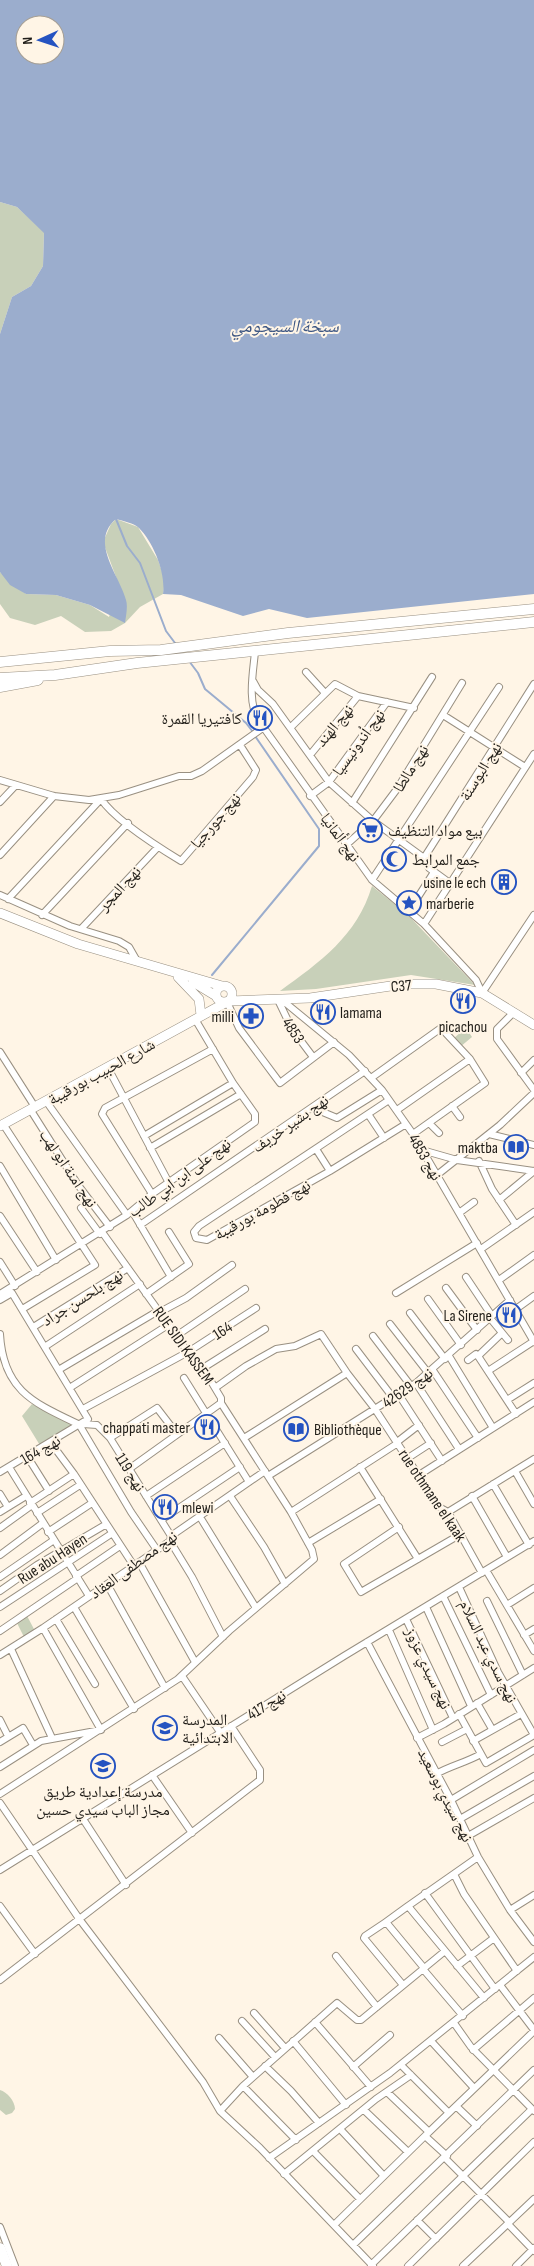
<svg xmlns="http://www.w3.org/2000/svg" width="534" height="2266" font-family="'Sofia Sans Condensed','Noto Naskh Arabic',sans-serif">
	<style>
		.green { fill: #c8d0b9 }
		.water { fill: #9badcd; fill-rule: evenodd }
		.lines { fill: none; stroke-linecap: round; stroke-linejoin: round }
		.stream { stroke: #9badcd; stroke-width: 2 }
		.minor-casing { stroke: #999082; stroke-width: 8 }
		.major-casing { stroke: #999082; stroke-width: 10 }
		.highway-casing { stroke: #999082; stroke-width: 11 }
		.minor { stroke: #fff; stroke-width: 6 }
		.major { stroke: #fff; stroke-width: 9 }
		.highway { stroke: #fff; stroke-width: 10 }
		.labels { text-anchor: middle; stroke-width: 4; stroke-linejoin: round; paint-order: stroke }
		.poi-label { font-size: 16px; fill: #211e19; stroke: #fff5e6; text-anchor: start }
		.street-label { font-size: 16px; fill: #211e19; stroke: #fff5e6 }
		.water-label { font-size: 18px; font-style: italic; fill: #3d5683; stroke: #fff5e6 }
	</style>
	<rect width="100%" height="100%" fill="#fff5e6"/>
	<path class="green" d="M0 202 17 207 44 232 43 266 31 286 12 297 0 334Z
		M116 519 138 527 158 560 165 580 163 594 140 607 125 623 111 631 85 632 61 616 35 625 10 618 0 604V572L26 594 56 595 90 605 109 617 119 585 103 542 111 524Z
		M372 886 408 915 475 985 411 975 316 989 280 991C320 962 357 936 372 886Z
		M466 1028 472 1037 460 1047 454 1038Z
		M32 1404 74 1426 41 1447 22 1416Z
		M26 1614 35 1631 24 1637 16 1621Z
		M0 2090C7 2092 15 2101 15 2109L12 2113 6 2115 0 2110Z"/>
	<path class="water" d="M0 0H534V594L307 618 269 609 243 616 181 595 163 594C166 574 154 543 139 528 134 523 123 521 116 519 89 542 119 574 126 600 128 606 126 616 125 623L90 605 56 595 26 594 10 585 0 572V334L12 297 31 286 43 266 44 233 17 207 0 202ZM25 25H55V55H25Z"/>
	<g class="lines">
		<path class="stream" d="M116 519 127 546 140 563 166 631 175 643
			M189 661 198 673 205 689 246 723 253 732
			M212 975 319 846V829L255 736"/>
		<defs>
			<path id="minor" d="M255 652C253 673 247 703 259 721L372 880 424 924 476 980 482 993
				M306 672 325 693
				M253 681 258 690 273 704 329 782 373 821 424 858 429 868 451 884
				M443 715 525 767
				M291 727 335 684 358 696 414 708
				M310 755 358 696
				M0 780 54 796 89 800 119 795 179 776H191L202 771 264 727
				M310 796 329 782 387 702
				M0 802 16 785
				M352 803 432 677
				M346 845 373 821 397 789 462 683
				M0 855 54 796
				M424 858 534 684
				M372 880 499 687
				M0 895 70 926 119 941 129 947 137 961
				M8 899 101 799C115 820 158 847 181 861L253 777 256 770 240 745
				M409 911 434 872
				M42 915 128 823
				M424 924 534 754
				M81 929 158 847
				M482 993 534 915
				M278 1000 292 1029 313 1057
				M282 1000 349 1055 382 1090 413 1134 534 1342
				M227 1002 239 1028 280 1083 334 1042
				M514 1012 497 1029V1039L534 1090
				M0 1052 35 1107
				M108 1068 169 1183
				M521 1073 534 1060
				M371 1078 441 1028 470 1059 485 1083 413 1134
				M389 1100 199 1226 194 1232 196 1238 207 1240 330 1171 406 1124
				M46 1101 127 1215
				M452 1106 460 1117
				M313 1108 337 1118 382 1090
				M30 1109 78 1185 110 1227
				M397 1110 470 1059
				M368 1114 384 1138
				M429 1123 439 1133
				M3 1124 95 1265 24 1308
				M489 1134 534 1145
				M144 1136 233 1083
				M150 1148 241 1094
				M316 1149 330 1171
				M422 1150 457 1160 534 1171
				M479 1161 492 1189 516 1225
				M0 1166 56 1260
				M437 1175 500 1125 534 1093
				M152 1194 102 1114 105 1108 213 1049
				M499 1200 534 1171
				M81 1208 100 1234
				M132 1211 171 1277
				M459 1213 474 1202
				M0 1216 37 1272
				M140 1225 365 1071
				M481 1249 534 1212
				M0 1262 15 1286
				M466 1277 492 1316
				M499 1280 534 1255
				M446 1288 477 1330
				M396 1293 477 1243
				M0 1294 127 1215 152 1194 255 1122V1114L233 1083 195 1019
				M146 1294 189 1264 169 1232
				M428 1299 461 1345
				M0 1300 12 1293 88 1419 0 1472
				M516 1309 534 1296
				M160 1312 186 1298 232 1265
				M410 1313 445 1359
				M490 1318 508 1340
				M390 1324 429 1374
				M35 1326 128 1268
				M0 1334C3 1391 34 1403 80 1425
				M176 1336 245 1289
				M373 1336 411 1386
				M46 1346 140 1284
				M356 1349 394 1399
				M449 1356 493 1428
				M478 1356 516 1414
				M468 1360 476 1354 478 1356 502 1333
				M203 1368 265 1329
				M60 1369 158 1311
				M432 1369 478 1438
				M488 1371 534 1341
				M184 1378 249 1482
				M416 1383 459 1449
				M71 1387 168 1325
				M215 1388 246 1366 276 1349 295 1346 321 1334 347 1373
				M399 1395 442 1461
				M507 1400 534 1383
				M83 1409 188 1352 256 1308
				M83 1424 97 1425 110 1438 171 1536
				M80 1426 131 1512 157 1550
				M110 1438 157 1408 177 1434
				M244 1438 347 1373 375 1409 439 1507 448 1512 482 1573
				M397 1442 419 1425
				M51 1443 74 1474 134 1566
				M27 1456 49 1491
				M408 1458 431 1443
				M9 1467 89 1596
				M360 1467 418 1559
				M129 1469 221 1403
				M515 1471 534 1504
				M419 1475 534 1402
				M268 1476 416 1383 510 1300
				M493 1484 529 1545
				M0 1494 8 1507
				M146 1496 225 1443
				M230 1496 264 1547 285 1584
				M472 1496 507 1557
				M30 1503 74 1474
				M0 1512 26 1496
				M291 1512 398 1443
				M448 1512 534 1459
				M37 1513 80 1485
				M200 1517 256 1608
				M161 1520 240 1467
				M399 1527 344 1564 361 1592 461 1534
				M0 1528 32 1505
				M48 1532 92 1503
				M170 1541 192 1577 223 1637
				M308 1543 381 1499
				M0 1555 43 1523
				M139 1562 195 1662
				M486 1570 534 1651
				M76 1576 120 1546
				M0 1577 54 1540
				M107 1584 165 1688
				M459 1587 498 1672 534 1735
				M0 1591 37 1565 105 1525
				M443 1596 491 1695
				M487 1601 523 1675
				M507 1605 534 1588
				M0 1607 111 1534
				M74 1607 134 1709
				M426 1607 471 1706
				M56 1619 95 1684
				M406 1619 453 1718
				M389 1630 433 1730
				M0 1631 78 1578
				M524 1635 534 1629
				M367 1642 451 1800 478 1857 510 1910 534 1942
				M11 1649 52 1738
				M0 1655 43 1628 170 1541 171 1536 265 1471
				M182 1676 220 1732
				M477 1703 492 1729
				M459 1714 486 1763 534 1735
				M0 1720 8 1736
				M417 1738 444 1724 534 1668
				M473 1741 521 1714
				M0 1742 23 1728 33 1745
				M442 1742 467 1729
				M0 1767 41 1741 101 1730 43 1628
				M436 1774C452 1765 465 1763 481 1754
				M152 1775 192 1833
				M0 1794 178 1679 229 1631 314 1559 312 1550 291 1512 221 1403V1398L203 1368 188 1352 102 1232
				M451 1800 534 1750
				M0 1803 80 1920 203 2082 220 2111 260 2148 373 2266
				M83 1819 126 1885
				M460 1819 534 1776
				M468 1836 534 1798
				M478 1857 408 1906 484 1998
				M0 1870 344 1656 534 1541
				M454 1874 464 1894 517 1971
				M425 1893 495 1989
				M0 1906 35 1954
				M510 1910 534 1895
				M386 1922 408 1906
				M336 1956 377 2007
				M457 1966 494 1938
				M423 1969 463 2016
				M0 1980 260 1780V1770L231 1726
				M403 1985 364 1938 365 1936 386 1922 424 1968
				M500 1985 534 2030
				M254 2013 285 2048
				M242 2021 275 2057
				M315 2022 371 2087
				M454 2023 471 2047 534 2111
				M219 2038 253 2077
				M293 2041 346 2105
				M431 2041 474 2088
				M473 2050 534 1998
				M401 2065 449 2113
				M265 2066 291 2091 319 2123
				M353 2067 390 2035
				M243 2086 296 2140
				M387 2092 429 2132 534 2031
				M456 2106 477 2126
				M364 2110 408 2152
				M220 2111 243 2086 337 2003 357 2020H361L445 1951
				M340 2129 384 2176
				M425 2136 447 2156
				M313 2151 360 2199
				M269 2158 390 2073 534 1957
				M445 2158 509 2222
				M284 2174 376 2099 411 2075
				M417 2220 436 2239
				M508 2224 534 2251
				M334 2225 429 2132
				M0 2227 15 2266
				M353 2245 534 2070
				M371 2265 532 2109
				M408 2266 534 2142
				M463 2266 534 2199
				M516 2266 534 2248"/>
			<path id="major" d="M0 913 78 944 222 986
				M178 977 199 999 201 1015
				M193 982 216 996
				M216 994a8 8 0 1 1 16 0a8 8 0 1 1-16 0Z
				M230 1001 310 998 404 984H436L482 993 534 1025
				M0 1126 225 1003"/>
			<path id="highway" d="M0 662 110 651 161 650 288 633 534 609
				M0 678 55 675 137 663 534 622
				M0 687 38 680
				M0 2248 7 2266"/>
		</defs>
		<use href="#minor" class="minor-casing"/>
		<use href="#major" class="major-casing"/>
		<use href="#highway" class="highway-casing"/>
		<use href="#minor" class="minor"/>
		<use href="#major" class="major"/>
		<use href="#highway" class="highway"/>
	</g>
	<defs>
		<symbol id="restaurant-ring" viewBox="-11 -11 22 22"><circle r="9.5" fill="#fff5e6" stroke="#2553c1" stroke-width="1.5"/><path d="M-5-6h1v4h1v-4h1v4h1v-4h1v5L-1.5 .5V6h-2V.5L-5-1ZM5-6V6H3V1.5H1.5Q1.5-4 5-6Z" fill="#2553c1"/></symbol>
		<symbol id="supermarket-ring" viewBox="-11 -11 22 22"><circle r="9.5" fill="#fff5e6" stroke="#2553c1" stroke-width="1.5"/><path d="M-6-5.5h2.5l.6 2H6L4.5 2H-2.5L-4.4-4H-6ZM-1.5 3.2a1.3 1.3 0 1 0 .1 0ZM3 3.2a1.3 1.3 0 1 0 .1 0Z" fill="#2553c1"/></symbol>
		<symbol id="mosque-ring" viewBox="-11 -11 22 22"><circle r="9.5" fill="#fff5e6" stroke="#2553c1" stroke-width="1.5"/><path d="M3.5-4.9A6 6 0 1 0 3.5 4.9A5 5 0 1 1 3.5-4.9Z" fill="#2553c1"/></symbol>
		<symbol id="building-ring" viewBox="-11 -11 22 22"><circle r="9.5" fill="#fff5e6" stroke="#2553c1" stroke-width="1.5"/><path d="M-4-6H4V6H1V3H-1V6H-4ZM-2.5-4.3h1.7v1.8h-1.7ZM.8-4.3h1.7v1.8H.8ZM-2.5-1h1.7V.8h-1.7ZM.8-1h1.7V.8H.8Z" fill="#2553c1"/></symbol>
		<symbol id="sight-ring" viewBox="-11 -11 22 22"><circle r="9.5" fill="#fff5e6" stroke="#2553c1" stroke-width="1.5"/><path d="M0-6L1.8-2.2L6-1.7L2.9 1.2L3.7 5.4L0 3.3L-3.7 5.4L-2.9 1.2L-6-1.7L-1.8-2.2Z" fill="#2553c1"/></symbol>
		<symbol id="pharmacy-ring" viewBox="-11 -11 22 22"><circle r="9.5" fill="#fff5e6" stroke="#2553c1" stroke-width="1.5"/><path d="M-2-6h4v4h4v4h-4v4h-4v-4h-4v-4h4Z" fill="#2553c1"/></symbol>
		<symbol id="library-ring" viewBox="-11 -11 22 22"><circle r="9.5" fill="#fff5e6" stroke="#2553c1" stroke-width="1.5"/><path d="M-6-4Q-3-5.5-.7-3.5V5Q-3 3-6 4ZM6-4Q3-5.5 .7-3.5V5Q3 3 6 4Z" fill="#2553c1"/></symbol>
		<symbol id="school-ring" viewBox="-11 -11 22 22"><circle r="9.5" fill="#fff5e6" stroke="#2553c1" stroke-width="1.5"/><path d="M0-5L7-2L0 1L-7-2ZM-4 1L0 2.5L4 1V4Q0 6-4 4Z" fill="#2553c1"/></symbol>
	</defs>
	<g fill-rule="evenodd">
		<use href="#restaurant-ring" x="246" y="704" width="28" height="28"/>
		<use href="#supermarket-ring" x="356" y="816" width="28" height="28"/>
		<use href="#mosque-ring" x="380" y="845" width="28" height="28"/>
		<use href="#building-ring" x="490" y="868" width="28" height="28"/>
		<use href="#sight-ring" x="395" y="889" width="28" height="28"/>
		<use href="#restaurant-ring" x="449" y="987" width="28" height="28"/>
		<use href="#restaurant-ring" x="309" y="998" width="28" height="28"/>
		<use href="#pharmacy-ring" x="237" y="1002" width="28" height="28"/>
		<use href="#library-ring" x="502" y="1133" width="28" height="28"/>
		<use href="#restaurant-ring" x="495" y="1301" width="28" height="28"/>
		<use href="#restaurant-ring" x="193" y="1413" width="28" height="28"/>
		<use href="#library-ring" x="282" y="1415" width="28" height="28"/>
		<use href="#restaurant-ring" x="151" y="1493" width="28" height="28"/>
		<use href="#school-ring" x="151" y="1714" width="28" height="28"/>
		<use href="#school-ring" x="89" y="1752" width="28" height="28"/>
	</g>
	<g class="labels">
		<g class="poi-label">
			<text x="242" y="724" text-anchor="end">كافتيريا القمرة</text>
			<text x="388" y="836">بيع مواد التنظيف</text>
			<text x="412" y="865">جمع المرابط</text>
			<text x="486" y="888" text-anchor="end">usine le ech</text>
			<text x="426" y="909">marberie</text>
			<text x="340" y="1018">lamama</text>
			<text x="234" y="1022" text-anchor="end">milli</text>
			<text x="463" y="1032" text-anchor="middle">picachou</text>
			<text x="498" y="1153" text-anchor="end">maktba</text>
			<text x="492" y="1321" text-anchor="end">La Sirene</text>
			<text x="190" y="1433" text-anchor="end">chappati master</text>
			<text x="314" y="1435">Bibliothèque</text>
			<text x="182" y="1513">mlewi</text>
			<text x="182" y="1725">المدرسة<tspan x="182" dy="18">الابتدائية</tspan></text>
			<text x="103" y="1797" text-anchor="middle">مدرسة إعدادية طريق<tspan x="103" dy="18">مجاز الباب سيدي حسين</tspan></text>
		</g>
		<g class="street-label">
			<text transform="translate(334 725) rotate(-50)" y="6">نهج الهند</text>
			<text transform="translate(358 742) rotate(-54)" y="6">نهج أندونيسيا</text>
			<text transform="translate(410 768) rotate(-58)" y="6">نهج مالطا</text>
			<text transform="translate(480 771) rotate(-58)" y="6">نهج البوسنة</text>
			<text transform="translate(215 820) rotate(-49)" y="6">نهج جورجيا</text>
			<text transform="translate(341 837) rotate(54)" y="6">نهج ألمانيا</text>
			<text transform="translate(119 888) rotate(-47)" y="6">نهج المجر</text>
			<text transform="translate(401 985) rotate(-5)" y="6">C37</text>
			<text transform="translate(294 1030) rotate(57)" y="6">4853</text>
			<text transform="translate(101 1071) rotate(-29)" y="6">شارع الحبيب بورقيبة</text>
			<text transform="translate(290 1123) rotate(-35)" y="6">نهج بشير خريف</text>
			<text transform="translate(426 1157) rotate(60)" y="6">نهج 4853</text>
			<text transform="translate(69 1168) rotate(56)" y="6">نهج امنة ابو لهب</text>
			<text transform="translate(179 1177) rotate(-36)" y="6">نهج على ابن ابي طالب</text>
			<text transform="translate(262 1209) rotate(-29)" y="6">نهج فطومة بورقيبة</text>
			<text transform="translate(82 1297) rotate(-32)" y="6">نهج بلحسن جراد</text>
			<text transform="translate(222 1330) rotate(-33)" y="6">164</text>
			<text transform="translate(184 1345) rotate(54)" y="6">RUE SIDI KASSEM</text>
			<text transform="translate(407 1387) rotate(-35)" y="6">نهج 42629</text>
			<text transform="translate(40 1449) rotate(-30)" y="6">نهج 164</text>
			<text transform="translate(131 1472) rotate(58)" y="6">نهج 119</text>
			<text transform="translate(433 1495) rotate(56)" y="6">rue othmane el kaak</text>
			<text transform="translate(52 1558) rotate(-33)" y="6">Rue abu Hayen</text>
			<text transform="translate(133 1564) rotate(-36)" y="6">نهج مصطفى العقاد</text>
			<text transform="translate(489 1651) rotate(64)" y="6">نهج سدي عبد السلام</text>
			<text transform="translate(429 1668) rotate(65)" y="6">نهج سيدي عزوز</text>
			<text transform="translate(266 1704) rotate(-32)" y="6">نهج 417</text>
			<text transform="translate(446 1795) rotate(63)" y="6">نهج سيدي بوسعيد</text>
		</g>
		<g class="water-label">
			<text x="285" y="332">سبخة السيجومي</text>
		</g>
	</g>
	<g transform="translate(40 40) rotate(267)"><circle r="24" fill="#fff5e6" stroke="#a69f94"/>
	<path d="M0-4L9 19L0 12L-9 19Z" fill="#2553c1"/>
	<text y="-8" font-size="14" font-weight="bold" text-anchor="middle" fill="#211e19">N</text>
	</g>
</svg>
